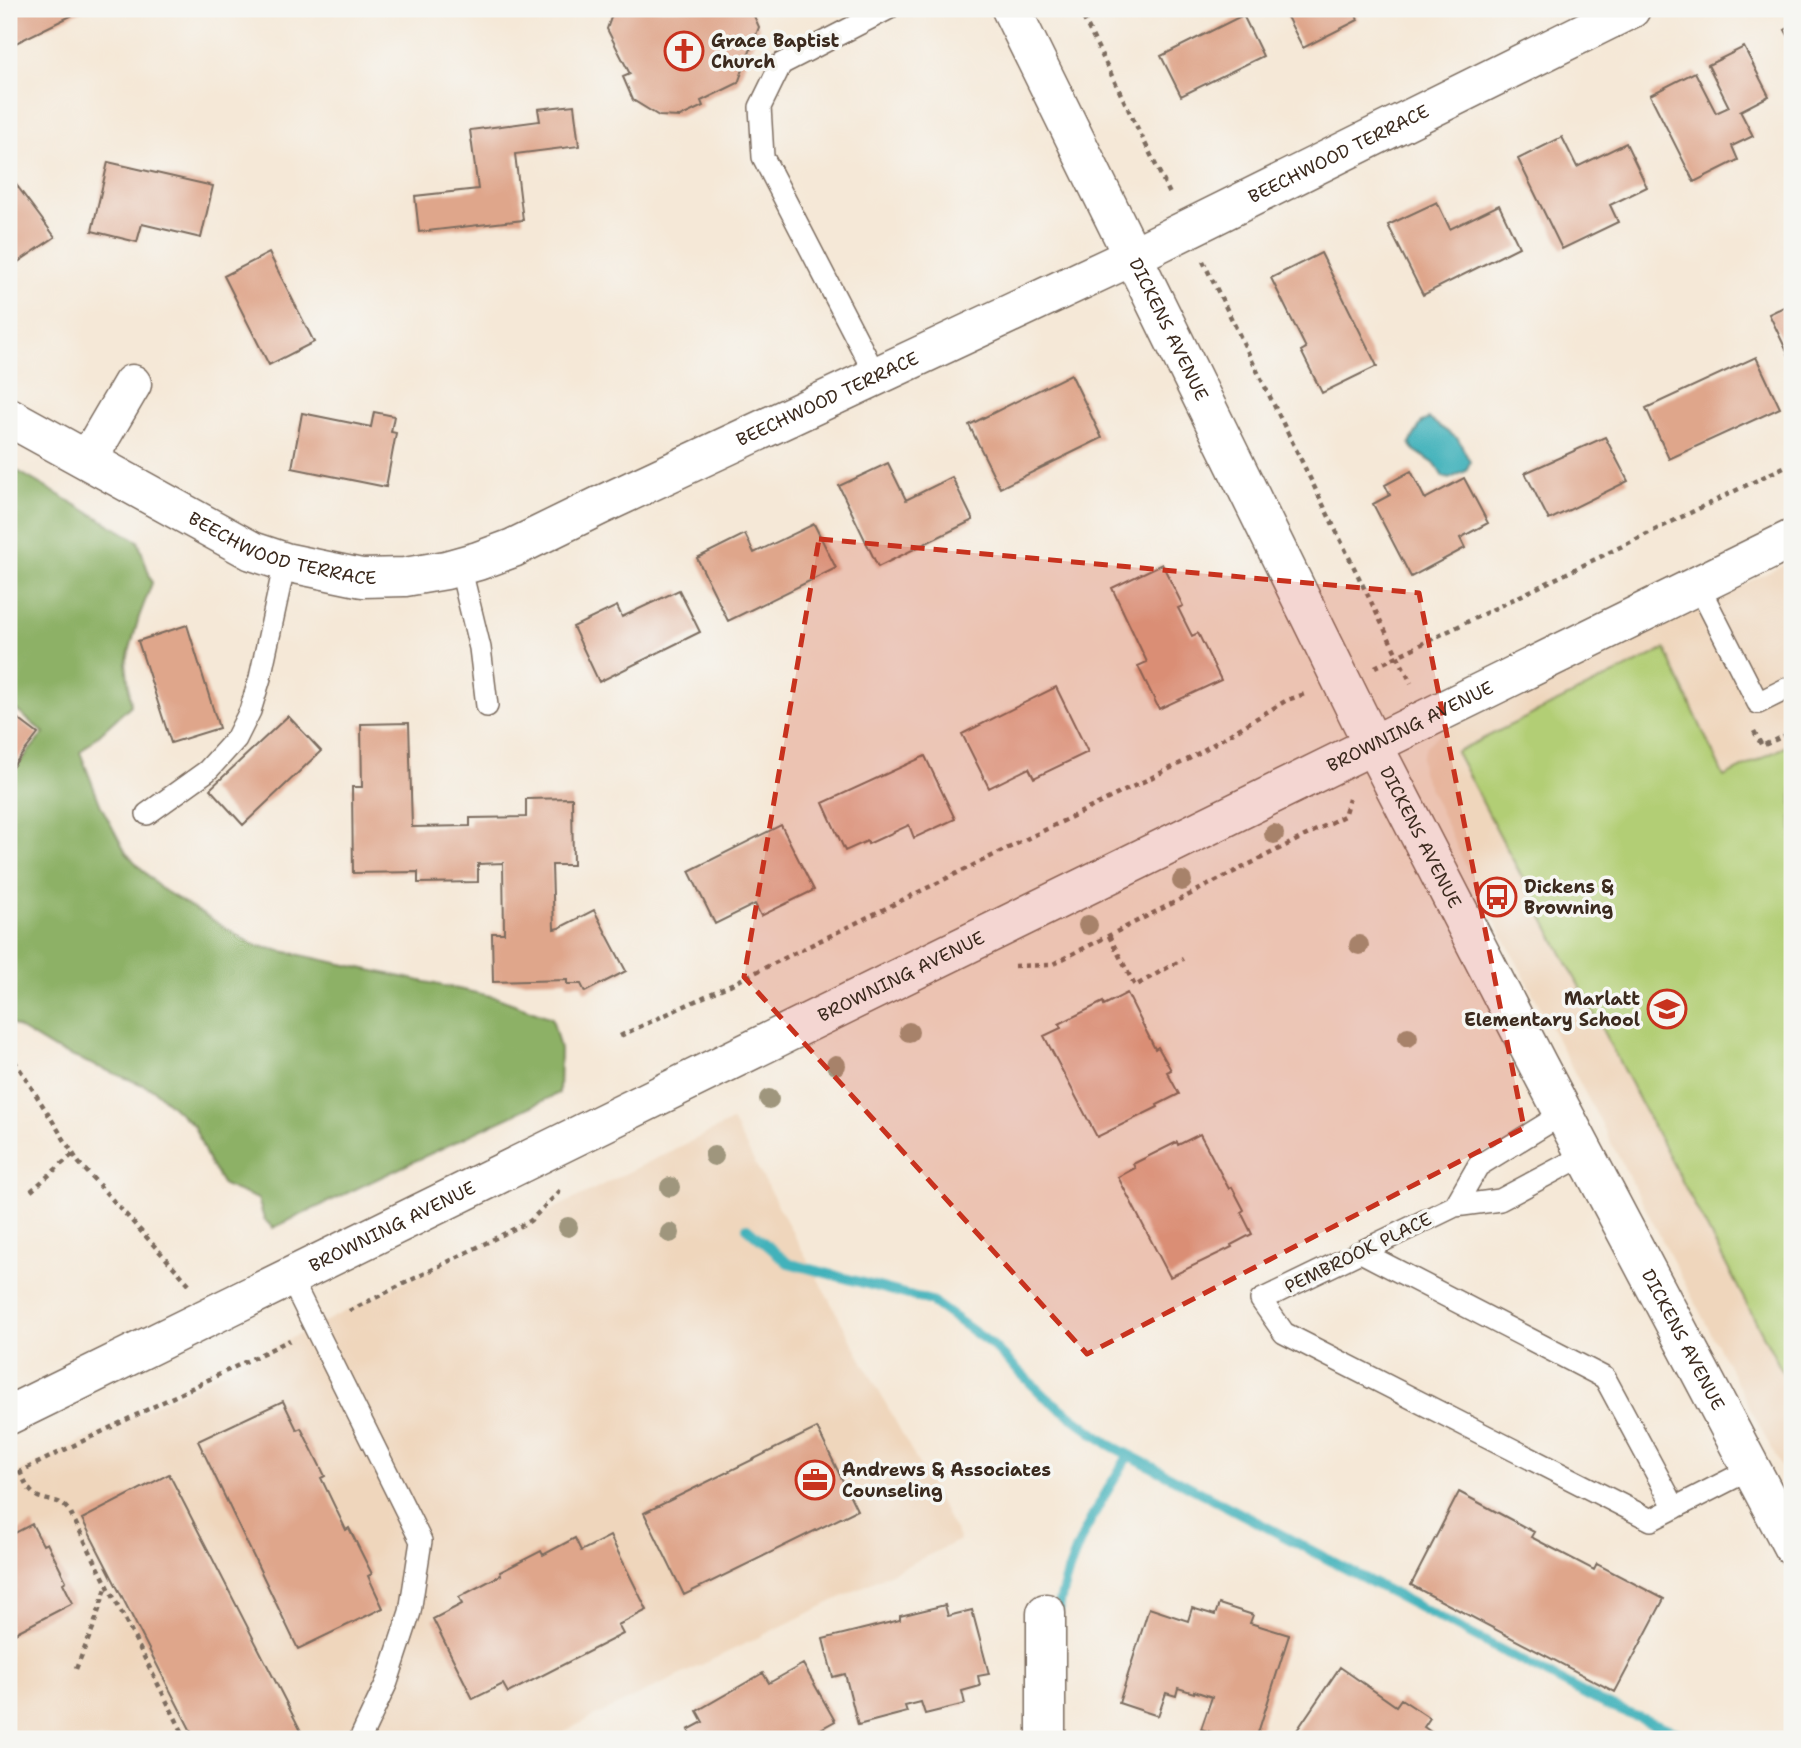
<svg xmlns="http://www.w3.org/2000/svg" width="1801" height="1748" font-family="'Shantell Sans',sans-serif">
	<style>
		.built { fill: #efd6bc }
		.green { fill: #b2ce75; stroke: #767c4a; stroke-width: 2 }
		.forest { fill: #8db166; stroke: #646e42; stroke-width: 2 }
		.water { fill: #42b2bb; stroke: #3e6e6c; stroke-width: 2 }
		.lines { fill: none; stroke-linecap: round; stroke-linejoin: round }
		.stream { stroke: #42b2bb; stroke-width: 10 }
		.building { fill: #dfa68b }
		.service-casing { stroke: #7c6c5f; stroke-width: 24 }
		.minor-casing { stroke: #7c6c5f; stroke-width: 41 }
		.tertiary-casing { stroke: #7c6c5f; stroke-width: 41 }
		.path { stroke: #7c6c5f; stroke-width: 4.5; stroke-dasharray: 5 5; stroke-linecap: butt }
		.service { stroke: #fff; stroke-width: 21 }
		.minor { stroke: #fff; stroke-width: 38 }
		.tertiary { stroke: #fff; stroke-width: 38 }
		.tree { fill: #9f967d }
		.marked { fill: #c8321e; fill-opacity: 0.2; stroke: #c8321e; stroke-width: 5; stroke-dasharray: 14 9; stroke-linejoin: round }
		.labels { text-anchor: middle; stroke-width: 7; stroke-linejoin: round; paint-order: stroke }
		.poi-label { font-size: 18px; font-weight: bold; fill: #3b2a1e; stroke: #f6f6f2; text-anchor: start }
		.street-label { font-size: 18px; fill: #3b2a1e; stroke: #f6f6f2 }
	</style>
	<rect width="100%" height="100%" fill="#f6f6f2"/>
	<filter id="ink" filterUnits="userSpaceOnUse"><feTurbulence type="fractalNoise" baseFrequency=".0143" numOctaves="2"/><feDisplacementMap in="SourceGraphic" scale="14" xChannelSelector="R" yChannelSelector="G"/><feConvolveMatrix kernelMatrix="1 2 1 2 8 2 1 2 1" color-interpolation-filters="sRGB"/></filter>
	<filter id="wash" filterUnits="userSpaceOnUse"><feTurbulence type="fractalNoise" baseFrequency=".00686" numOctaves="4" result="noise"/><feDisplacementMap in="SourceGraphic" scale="28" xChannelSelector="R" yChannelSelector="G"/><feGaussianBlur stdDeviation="1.57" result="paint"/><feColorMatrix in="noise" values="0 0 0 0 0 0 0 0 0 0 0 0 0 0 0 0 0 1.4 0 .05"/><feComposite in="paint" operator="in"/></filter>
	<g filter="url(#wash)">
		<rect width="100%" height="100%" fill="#f5e8d7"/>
		<path class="built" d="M1792 561V1488L1464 862 1422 772 1421 758 1426 746 1445 729Z
			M732 1121 960 1540 548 1739H9V1477Z"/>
		<path class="green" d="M1665 649 1724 777 1792 743V1390L1456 752Z"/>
		<path class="forest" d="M9 466 138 541 152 583 139 617 126 663 131 705 80 752 101 806 126 853 160 888 254 945 495 997 552 1018 560 1049 559 1093 273 1228 264 1219 258 1199 223 1185 209 1162 194 1126 153 1089 54 1049 9 1022V775L44 733 9 704Z"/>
		<path class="water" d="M1429 419 1458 439 1470 462 1466 471 1449 479 1443 477 1435 464 1414 450 1410 443 1422 422Z"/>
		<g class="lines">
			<path class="stream" d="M747 1228 788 1263 931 1301 991 1344 1043 1395 1108 1444 1604 1704 1694 1739
				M1058 1612C1069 1551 1096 1508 1129 1455"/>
		</g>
		<g id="blocks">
			<path class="building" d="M9 9H85L16 43 9 29Z
				M614 9H751L759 27 738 83 701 101 703 106 680 117 659 116 633 100 623 77 630 74 607 29Z
				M1283 9H1367L1356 15 1358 20 1303 48Z
				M1243 15 1263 56 1181 96 1161 56Z
				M1792 26V38L1790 39 1785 30Z
				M1744 47 1769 96 1740 111 1753 136 1732 146 1738 160 1694 182 1650 95 1695 72 1716 113 1729 107 1708 65Z
				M574 105 579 146 515 154 523 220 419 232 415 196 478 189 470 130 540 121 538 109Z
				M1562 137 1577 167 1626 143 1647 187 1610 205 1618 222 1562 249 1518 159Z
				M108 162 213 186 201 238 142 224 137 242 92 231Z
				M15 183 55 237 9 268V187Z
				M1437 202 1450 229 1499 205 1519 247 1423 295 1388 225Z
				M269 253 314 342 269 365 224 276Z
				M1321 253 1377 366 1322 393 1301 351 1306 348 1271 278Z
				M1792 303V362L1769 314Z
				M1756 357 1780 408 1669 459 1646 408Z
				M1071 374 1102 438 1000 488 969 425Z
				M374 412 394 416 391 432 396 433 386 487 292 468 302 413 371 427Z
				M1605 437 1628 481 1549 520 1525 473Z
				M888 463 906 500 952 477 973 520 878 567 839 486Z
				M1411 471 1425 499 1464 478 1488 523 1460 538 1465 548 1411 577 1373 504 1390 495 1385 485Z
				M814 524 836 568 728 621 697 558 745 534 754 553Z
				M1162 564 1183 606 1178 608 1192 636 1198 633 1221 680 1159 709 1138 666 1147 662 1112 588Z
				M679 590 700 632 599 682 573 627 617 606 622 617Z
				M187 625 219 728 171 743 138 641Z
				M1056 687 1088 752 1034 778 1029 768 989 788 962 734Z
				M9 712 38 734 9 771Z
				M288 716 321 751 243 825 210 789Z
				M409 723 412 827 470 826V818L526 817V799L572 798 573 865H552L554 929 559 928 594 910 626 971 585 992 581 984H567V980L493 982 492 933H504L503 863 478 864V882L418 883V872L353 873 352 787H362L361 724Z
				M925 756 955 819 914 838 909 825 868 844 867 841 845 851 823 803Z
				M781 825 814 890 761 916 755 904 715 924 689 871Z
				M1127 993 1155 1049 1158 1047 1171 1070 1167 1072 1179 1094 1157 1105 1158 1107 1097 1137 1044 1036 1061 1028 1059 1024 1103 1002 1104 1005Z
				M1200 1134 1229 1189 1232 1187 1244 1210 1241 1212 1252 1234 1231 1245 1232 1247 1170 1277 1118 1177 1135 1168 1133 1164 1177 1142 1178 1145Z
				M283 1401 297 1430 301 1428 325 1476 321 1478 346 1530 349 1528 372 1574 368 1576 383 1608 298 1649 198 1441Z
				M817 1428 857 1510 684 1595 644 1513Z
				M169 1474 305 1739H195L82 1519Z
				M1459 1492 1534 1532 1531 1537 1594 1570 1597 1564 1664 1599 1615 1692 1411 1585Z
				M32 1524 43 1545 47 1543 66 1581 63 1583 73 1603 9 1636V1536Z
				M610 1536 647 1610 618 1625 623 1634 508 1693 503 1684 473 1699 433 1619 462 1604 459 1597 501 1575 500 1572 541 1551 543 1555 575 1538 581 1551Z
				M1219 1604 1253 1615 1250 1623 1289 1635 1256 1739H1232L1201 1729 1212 1697 1194 1691V1693L1178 1688 1176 1696 1166 1693 1158 1716 1119 1703 1149 1608 1188 1621 1192 1608 1215 1615Z
				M945 1605 948 1616 972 1610 989 1674 978 1676 980 1686 962 1691 965 1704 925 1714 921 1702 905 1706 907 1712 858 1725 845 1674 833 1677 823 1639 900 1620V1616Z
				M803 1664 835 1721 817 1731 821 1737 817 1739H693L688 1730 703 1722 697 1711 763 1673 769 1683Z
				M1340 1667 1396 1706 1401 1699 1430 1718 1424 1727 1441 1739H1291Z"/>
		</g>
	</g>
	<g filter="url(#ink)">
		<use href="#blocks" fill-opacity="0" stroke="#7c6c5f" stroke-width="2"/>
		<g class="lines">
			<defs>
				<path id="service" d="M876 376 763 157 760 107 781 64 888 9
					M460 566 480 648 487 706
					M1698 585 1758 703 1792 686
					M147 814 207 771 236 739 250 711 260 678 285 562
					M1586 1154 1500 1200 1455 1206 1261 1300 1284 1333 1651 1520 1751 1469
					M1455 1206 1478 1166 1564 1113
					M1361 1252 1605 1378 1675 1508
					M290 1277 421 1541 410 1612 387 1682 360 1739"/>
				<g id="minor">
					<path id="s1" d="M9 417 252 551 285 562 362 578 405 577 446 570 478 561 513 548 601 505 1133 256 1631 9"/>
					<path d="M88 459 132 384"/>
					<path d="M1046 1739V1613"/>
				</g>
				<g id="tertiary">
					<path id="s2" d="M1011 9 1373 745 1538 1065 1792 1546"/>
					<path id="s3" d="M9 1415 1792 539"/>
				</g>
			</defs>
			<use href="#service" class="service-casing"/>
			<use href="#minor" class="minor-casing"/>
			<use href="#tertiary" class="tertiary-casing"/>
			<path class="path" d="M1079 9 1171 196
				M1203 261 1411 683
				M1375 667 1792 463
				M1754 731 1762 746 1792 732
				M1109 936 1135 986 1183 959
				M1014 966 1051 965 1344 816 1349 799
				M620 1036 736 982 1187 760 1287 700 1305 694
				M9 1052 79 1163 189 1284
				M31 1191 73 1154
				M349 1311 530 1221 562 1189
				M20 1471C24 1481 30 1495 41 1498 55 1503 59 1498 70 1512L186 1739
				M9 1477 290 1340
				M76 1669 93 1628 107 1585"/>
			<use href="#service" class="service"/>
			<use href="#minor" class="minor"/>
			<use href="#tertiary" class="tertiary"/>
		</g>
		<g class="tree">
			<circle cx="1274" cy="834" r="10"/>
			<circle cx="1182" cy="881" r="10"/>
			<circle cx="1088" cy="925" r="10"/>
			<circle cx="1359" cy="945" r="10"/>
			<circle cx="909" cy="1032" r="10"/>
			<circle cx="1408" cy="1037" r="10"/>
			<circle cx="836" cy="1065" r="10"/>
			<circle cx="769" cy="1099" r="10"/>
			<circle cx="714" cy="1156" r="10"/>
			<circle cx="670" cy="1187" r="10"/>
			<circle cx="568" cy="1227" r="10"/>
			<circle cx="670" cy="1233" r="10"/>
		</g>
	</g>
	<path class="marked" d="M819 539 1419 593 1524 1128 1087 1354 744 977Z"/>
	<defs>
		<symbol id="church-ring" viewBox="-11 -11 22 22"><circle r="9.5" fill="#f6f6f2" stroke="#c8321e" stroke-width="1.5"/><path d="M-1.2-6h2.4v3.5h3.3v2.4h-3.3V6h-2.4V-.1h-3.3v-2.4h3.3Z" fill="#c8321e"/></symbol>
		<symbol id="bus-ring" viewBox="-11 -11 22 22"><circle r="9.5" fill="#f6f6f2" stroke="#c8321e" stroke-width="1.5"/><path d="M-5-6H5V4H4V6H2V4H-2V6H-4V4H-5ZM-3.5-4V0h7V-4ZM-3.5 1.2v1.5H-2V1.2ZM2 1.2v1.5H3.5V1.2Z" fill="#c8321e"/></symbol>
		<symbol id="school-ring" viewBox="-11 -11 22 22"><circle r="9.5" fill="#f6f6f2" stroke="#c8321e" stroke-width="1.5"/><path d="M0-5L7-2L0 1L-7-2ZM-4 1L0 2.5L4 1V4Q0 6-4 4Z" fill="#c8321e"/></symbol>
		<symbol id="office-ring" viewBox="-11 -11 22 22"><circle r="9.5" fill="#f6f6f2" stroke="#c8321e" stroke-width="1.5"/><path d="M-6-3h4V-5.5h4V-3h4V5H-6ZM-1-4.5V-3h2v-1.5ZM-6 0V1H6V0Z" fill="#c8321e"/></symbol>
	</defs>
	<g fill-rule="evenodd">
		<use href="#church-ring" x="662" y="29" width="44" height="44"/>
		<use href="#bus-ring" x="1475" y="875" width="44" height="44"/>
		<use href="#school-ring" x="1645" y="987" width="44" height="44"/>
		<use href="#office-ring" x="793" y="1458" width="44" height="44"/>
	</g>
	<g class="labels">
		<g class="poi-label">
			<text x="711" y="47">Grace Baptist<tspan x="711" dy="21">Church</tspan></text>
			<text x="1524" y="893">Dickens &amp;<tspan x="1524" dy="21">Browning</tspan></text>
			<text x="1640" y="1005" text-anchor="end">Marlatt<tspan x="1640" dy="21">Elementary School</tspan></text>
			<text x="842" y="1476">Andrews &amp; Associates<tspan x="842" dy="21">Counseling</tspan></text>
		</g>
		<g class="street-label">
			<text dy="6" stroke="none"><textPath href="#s1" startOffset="1461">BEECHWOOD TERRACE</textPath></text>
			<text dy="6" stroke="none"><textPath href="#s2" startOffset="357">DICKENS AVENUE</textPath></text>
			<text dy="6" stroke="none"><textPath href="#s1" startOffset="894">BEECHWOOD TERRACE</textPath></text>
			<text dy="6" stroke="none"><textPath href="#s1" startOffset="306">BEECHWOOD TERRACE</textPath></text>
			<text dy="6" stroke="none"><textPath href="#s3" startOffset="1561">BROWNING AVENUE</textPath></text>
			<text dy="6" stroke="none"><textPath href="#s2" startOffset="924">DICKENS AVENUE</textPath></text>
			<text dy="6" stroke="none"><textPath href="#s3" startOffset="994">BROWNING AVENUE</textPath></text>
			<text dy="6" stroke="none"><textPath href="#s3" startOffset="427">BROWNING AVENUE</textPath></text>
			<text transform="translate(1358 1253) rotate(-26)" y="6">PEMBROOK PLACE</text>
			<text dy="6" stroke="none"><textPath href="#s2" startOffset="1491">DICKENS AVENUE</textPath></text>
		</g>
	</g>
	<rect width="1801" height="1748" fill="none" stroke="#f6f6f2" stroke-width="35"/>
</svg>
